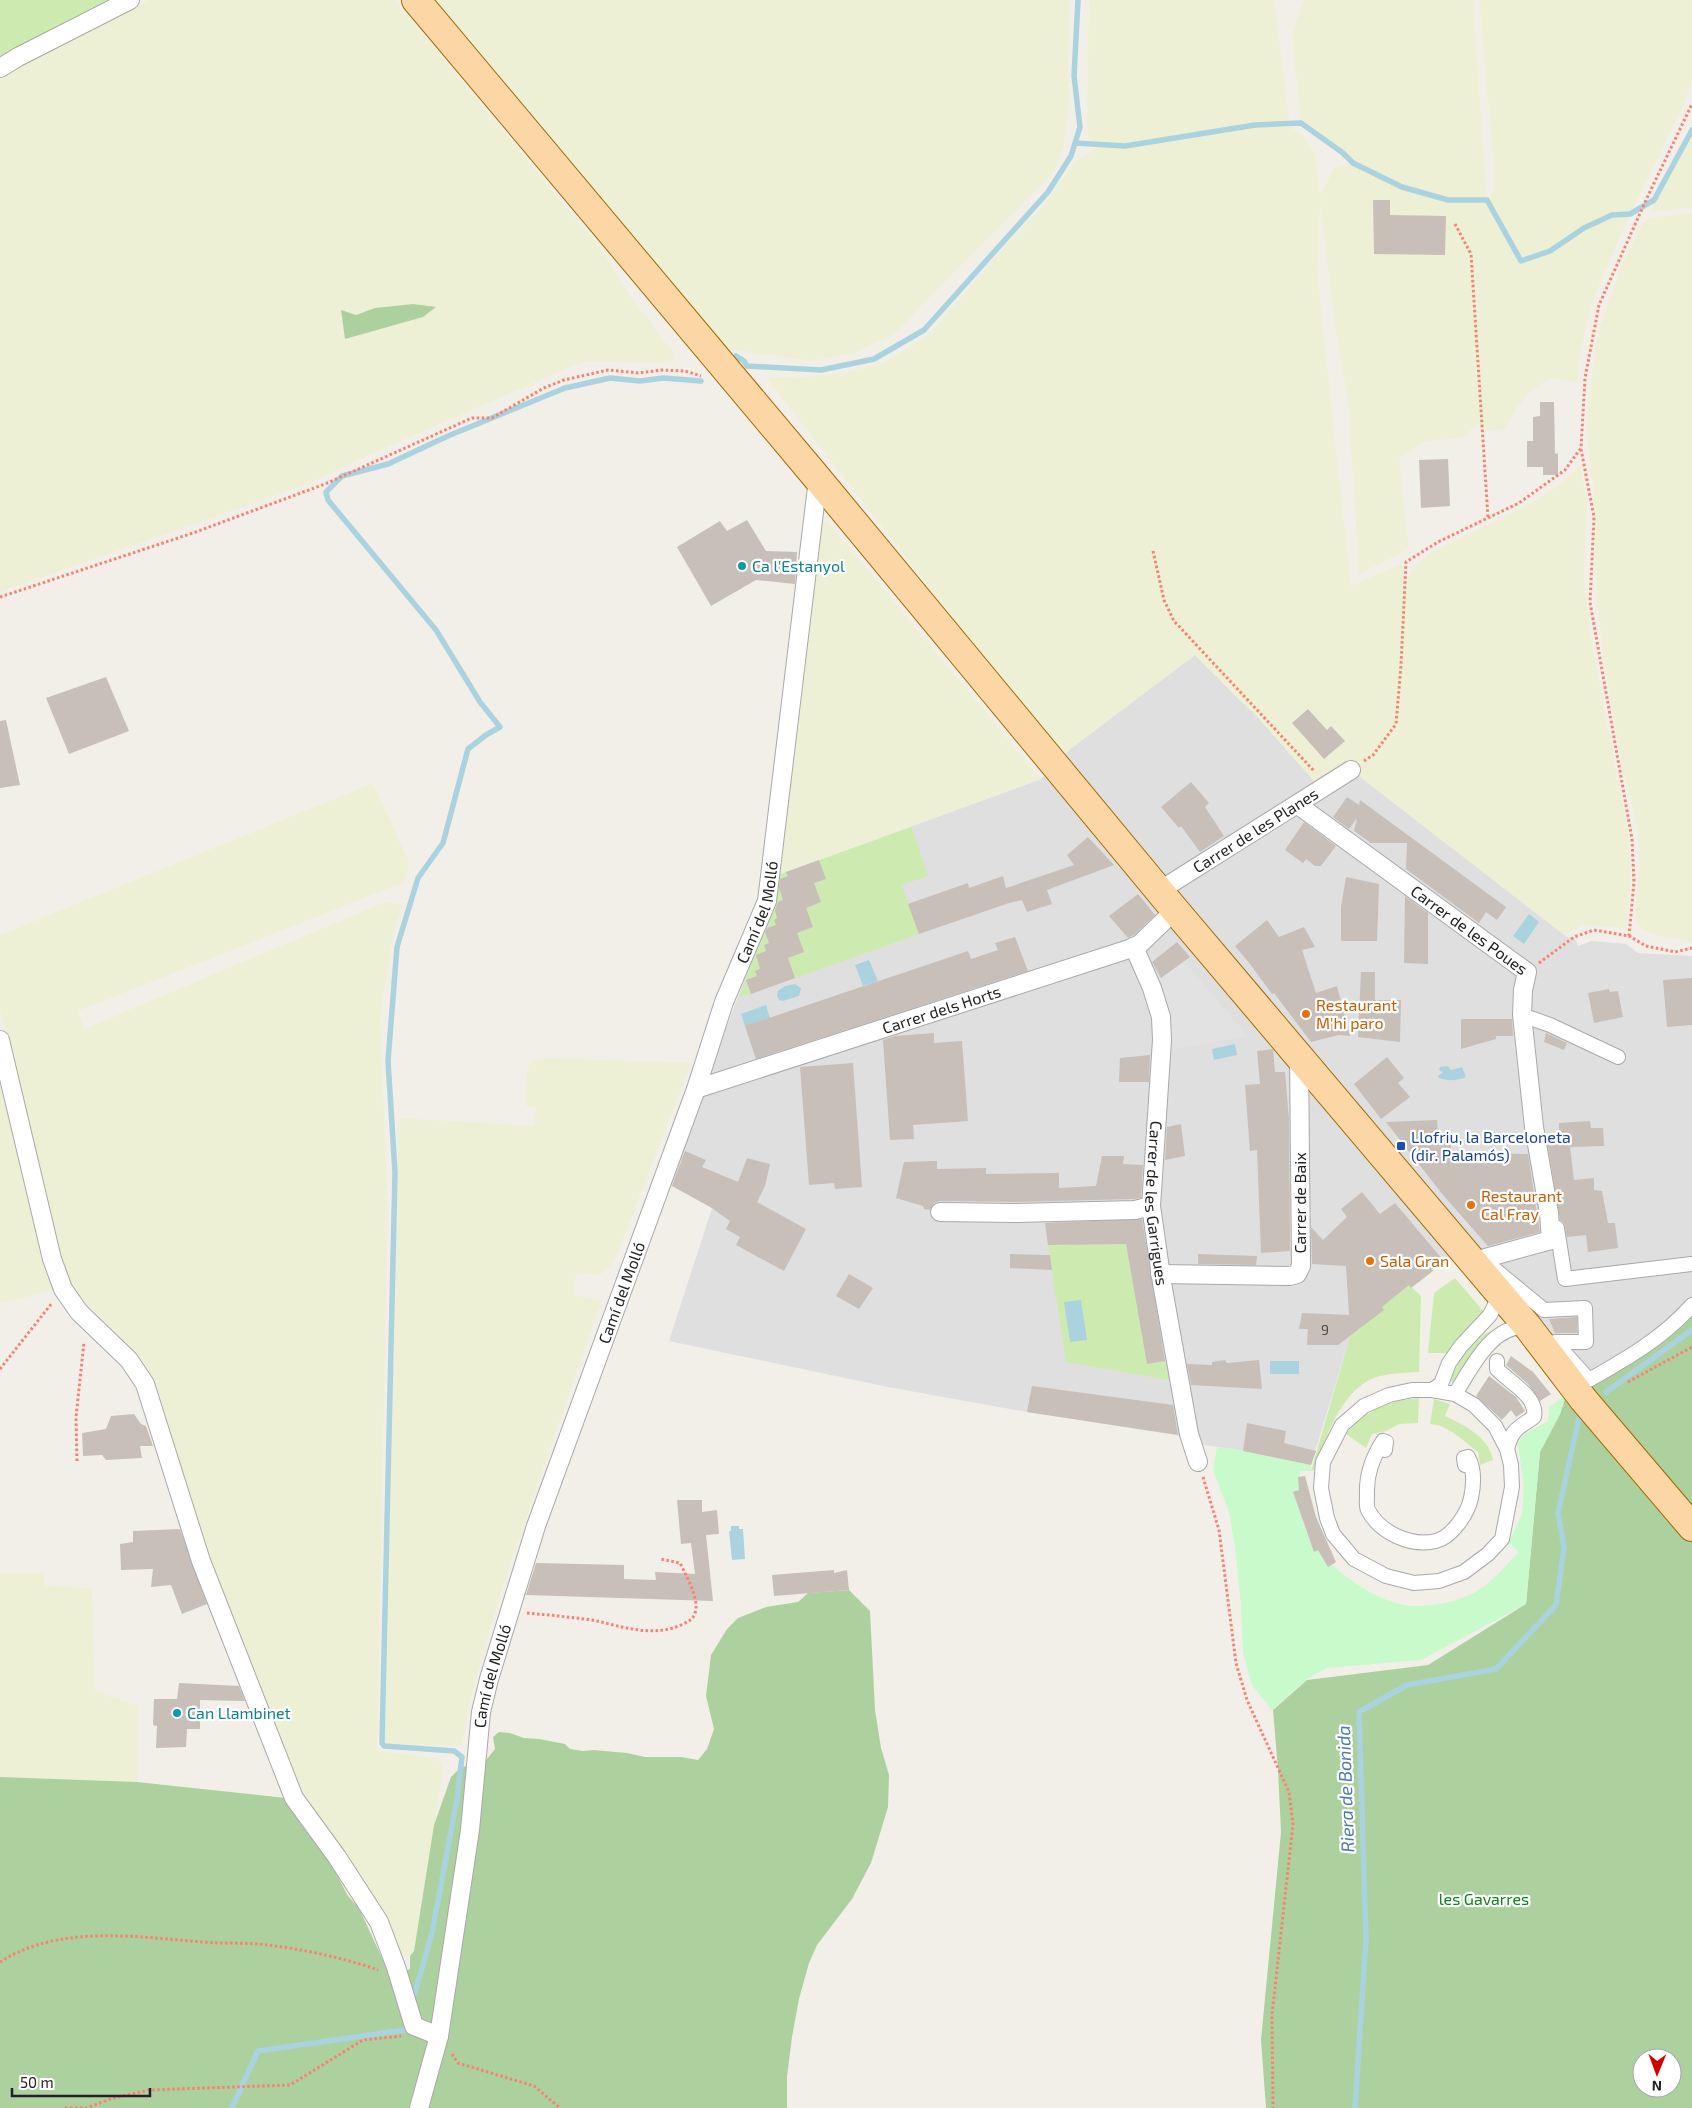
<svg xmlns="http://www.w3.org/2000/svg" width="1692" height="2108" font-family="'Exo 2',sans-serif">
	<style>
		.residential { fill: #e0dfdf }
		.farmland { fill: #eef0d5; fill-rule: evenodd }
		.grass { fill: #cdebb0 }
		.forest { fill: #add19e; fill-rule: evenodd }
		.park { fill: #c8facc }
		.parking { fill: #e2e2e2 }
		.water { fill: #aad3df }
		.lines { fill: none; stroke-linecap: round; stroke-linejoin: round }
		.stream { stroke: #aad3df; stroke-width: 5.5 }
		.building { fill: #c7bfb8 }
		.pedestrian-casing { stroke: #a9a9a9; stroke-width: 16 }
		.minor-casing { stroke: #a9a9a9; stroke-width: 20 }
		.primary-casing { stroke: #a06b00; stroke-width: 30 }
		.path { stroke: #fa8072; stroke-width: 3; stroke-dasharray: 2.5 2.5; stroke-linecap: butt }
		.pedestrian { stroke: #fff; stroke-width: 14 }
		.minor { stroke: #fff; stroke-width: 18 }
		.primary { stroke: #fcd6a4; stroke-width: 28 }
		.culture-dot { fill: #0f9aa8; stroke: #fff; stroke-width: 2 }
		.food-dot { fill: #e8710a; stroke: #fff; stroke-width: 2 }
		.transit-dot { fill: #1a4fb4; stroke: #fff; stroke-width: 2 }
		.labels { text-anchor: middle; stroke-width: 4.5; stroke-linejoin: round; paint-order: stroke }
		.number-label { font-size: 14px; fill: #4b4948 }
		.culture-label { font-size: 16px; fill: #0d838f; stroke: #fff; text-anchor: start }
		.street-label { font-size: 16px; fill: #222; stroke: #fff }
		.food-label { font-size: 16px; fill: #c56008; stroke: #fff; text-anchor: start }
		.transit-label { font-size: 16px; fill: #164399; stroke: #fff; text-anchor: start }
		.park-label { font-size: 16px; fill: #0c8416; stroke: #fff }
		.water-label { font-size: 18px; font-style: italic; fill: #4a7aab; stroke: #fff }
	</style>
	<rect width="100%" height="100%" fill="#f2efe9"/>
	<path class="residential" d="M1195 655 1243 703 1289 683 1564 935 1570 938 1574 937 1578 946 1592 941 1626 944 1638 953 1692 956V1305L1589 1380 1480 1255 1443 1260 1432 1269 1433 1271 1411 1288 1410 1285 1350 1336 1311 1465 1234 1449 1196 1444 1182 1436 1027 1412 888 1387 669 1341 712 1208 668 1184 683 1150 710 1071 771 910 778 875 1041 779 1072 747Z"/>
	<path class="farmland" d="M149 0H395L602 250 627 292 673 352 674 359 659 363 589 361 575 365 362 458 311 483 0 592V77ZM413 304 425 305 428 312 423 317 345 338 341 310 356 315 375 308Z
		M434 0H1070L1068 59 1069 105 1064 143 1055 170 894 334 855 353 811 361 724 348Z
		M1089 0H1274L1289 120 1287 125 1303 135 1315 153 1320 195 1335 168 1353 162 1343 153 1301 123 1292 36 1304 0H1473L1487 199 1494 192V165L1479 0H1692V83L1683 106 1630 214 1592 302 1579 358 1577 382 1549 378 1529 393 1517 408 1505 429 1487 431 1478 424 1463 437 1423 442 1399 459 1409 549 1359 574 1348 399 1335 328 1320 202 1318 265 1320 301 1351 586 1403 563 1404 585 1414 566 1432 552 1537 500 1563 482 1580 465 1587 499 1584 582 1590 633 1629 837 1631 879 1626 928 1582 925 1564 935 1351 770 1345 761 1314 781 1258 718 1195 655 1064 754 1008 689 766 377 798 378 848 372 885 362 913 345 933 330 1011 239 1042 207 1077 160 1100 146 1088 137 1087 117Z
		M1692 130V208L1651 212 1654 200Z
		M1692 213V942L1658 936 1642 929 1635 918 1639 866 1637 827 1621 762 1603 654 1597 600 1593 487 1588 447 1587 412 1597 337 1620 269 1643 223 1649 218Z
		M827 521 1041 779 778 875 819 527Z
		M373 783 409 862 405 879 400 884 78 1011 84 1029 380 904 388 902 402 905 394 931 380 1018 388 1204 377 1751 436 1758 441 1763 443 1771 414 1951 410 1956 404 1957 323 1830 304 1796 283 1749 213 1571 166 1428 73 1295 54 1234 0 1010V935Z
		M549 1058 691 1063 614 1263 600 1275 581 1273 576 1275 574 1282 575 1295 601 1301 497 1603 470 1702 462 1746 389 1744 386 1743 384 1738 399 1118 534 1126 536 1109 534 1106H526L527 1071 531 1061Z
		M0 1062 57 1289 0 1304Z
		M0 1573H44V1586L92 1588 95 1691 139 1706 137 1782 0 1777Z"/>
	<path class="grass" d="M0 0H114L0 59Z
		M912 827 928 876 902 885 919 934 739 998 771 910 778 875Z
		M1122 1222 1147 1364 1170 1360 1173 1381 1066 1362 1048 1245 1100 1244Z
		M1455 1278 1484 1312 1448 1353H1465L1484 1334 1497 1329 1491 1338 1474 1353H1519H1473L1464 1366 1457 1383 1452 1382 1450 1379 1464 1353H1428L1434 1293Z
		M1409 1285 1421 1296 1419 1372C1403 1373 1383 1373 1369 1380 1339 1397 1325 1438 1316 1469L1311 1471 1350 1336 1382 1307Z
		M1419 1398 1418 1423 1399 1424 1386 1431 1372 1434 1366 1448 1346 1434C1363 1411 1391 1400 1419 1398Z
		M1434 1399 1450 1404 1445 1416C1464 1425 1489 1437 1493 1460L1480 1465 1478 1452C1464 1442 1449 1425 1430 1424Z"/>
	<path class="forest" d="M413 304 436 307 423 317 345 339 341 310 356 315 375 308Z
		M1692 1305V2108H1266L1261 2040 1281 1832 1278 1769 1273 1710 1307 1680 1428 1665 1526 1604 1540 1452 1560 1414 1566 1395ZM1642 2058H1672V2088H1642Z
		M849 1590 870 1611 875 1710 881 1748 889 1775 888 1807 871 1863 852 1899 817 1945 809 1963 799 1999 792 2037 787 2077V2108H0V1777L137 1782 286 1798 302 1825 330 1862 348 1896 359 1908 387 1969 398 1973 410 1969V1956L414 1951 434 1825 451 1777 461 1767 476 1765 487 1759 495 1749 493 1737 499 1732 510 1733 524 1738 539 1739 565 1744 570 1749 583 1751 594 1750 627 1753 645 1757H681L698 1760 707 1749 714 1729 706 1696 711 1655 727 1629 738 1618 766 1607 798 1602 808 1593Z"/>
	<path class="park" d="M1566 1395 1560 1414 1540 1452 1526 1604 1421 1660 1327 1668 1307 1679 1272 1710 1252 1685 1243 1653 1241 1605 1235 1547 1229 1512 1213 1470 1217 1447 1234 1449 1311 1465V1471H1300C1299 1492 1297 1514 1308 1534 1324 1565 1366 1595 1399 1604 1418 1609 1449 1604 1467 1596 1488 1588 1503 1568 1519 1552L1509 1543 1522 1513 1524 1486 1518 1444 1522 1436 1548 1421 1549 1407Z"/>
	<path class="parking" d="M1184 961 1248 1036 1170 1050 1151 966 1161 978Z"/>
	<path class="water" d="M1529 914 1539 922 1524 944 1513 936Z
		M869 960 878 981 863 986 855 965Z
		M795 984 801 988 799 996 783 1001 779 1000 777 996 778 991 785 986Z
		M766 1005 770 1018 745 1026 741 1014Z
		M1235 1044 1237 1055 1214 1060 1212 1049Z
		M1448 1066 1451 1070 1462 1067 1466 1077C1457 1081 1447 1081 1439 1078L1438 1076 1443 1072 1439 1070 1440 1067Z
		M1081 1300 1087 1340 1070 1342 1064 1302Z
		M1270 1361H1299V1374H1270Z
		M731 1526H739V1529H743L745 1559 732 1560 729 1531H731Z"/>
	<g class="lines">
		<path class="stream" d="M1075 143 1125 146 1255 125 1301 123 1343 153 1353 163 1402 187 1448 200H1487L1521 261 1550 251 1584 228 1612 215 1630 214 1654 200 1692 130
			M736 356 744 361 747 366 821 370 874 359 924 330 1048 192 1071 156 1080 127 1074 76 1078 0
			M1606 1392 1692 1330
			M415 1993 432 1933 457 1799 462 1757 454 1751 384 1746 382 1743 395 1172 388 1061 397 947 418 878 443 843 468 749 486 735 500 727 480 702 436 630 328 500 326 492 342 476 388 464 448 436 565 388 610 378 640 381 663 378 701 381
			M232 2108 258 2051 405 2030
			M1355 2108 1366 1939 1359 1712 1407 1685 1496 1669 1556 1605 1564 1548 1558 1513 1579 1418"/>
	</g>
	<path class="building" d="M1373 200H1390V215L1446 216 1445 255 1374 254Z
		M1540 402H1554L1555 454 1558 453V475H1543V467H1527V441H1533V417L1540 416Z
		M1448 459 1450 506 1421 508 1419 460Z
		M747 520 766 551 797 552 795 584 756 580 711 606 677 547 720 521 727 531Z
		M106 677 129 731 69 754 46 698Z
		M1308 709 1327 730 1331 726 1345 741 1324 759 1292 723Z
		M6 720 20 785 0 788V721Z
		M1191 782 1209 803 1205 807 1224 836 1200 852 1181 826 1179 828 1161 807Z
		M1347 797 1359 805 1360 800 1506 907 1497 920 1486 912 1479 923 1406 869 1407 843H1371L1354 831 1357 818 1349 829 1333 817Z
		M1304 822 1336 846 1321 866H1315L1306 859 1303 863 1285 850Z
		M1088 837 1114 865 1047 890 1052 904 1027 912 1022 900 1009 903 919 934 908 904 968 883 969 888 1003 876 1006 888 1074 865 1067 855Z
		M819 860 826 879 814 883 821 902 806 908 813 927 797 933 804 952 788 958 795 978 751 994 746 980 757 976 755 971 760 969 756 955 766 951 764 945 769 943 765 932 767 928 776 925 774 920 777 918 775 910 778 902 783 900 779 888 780 879 788 876 786 872Z
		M1346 877 1379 884 1377 941H1341V907Z
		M1138 894 1155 915 1134 935 1128 938 1109 916Z
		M1405 896 1428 913V964L1404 963Z
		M1267 920 1279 937 1304 927 1315 947 1302 950 1316 993 1337 986 1350 1036 1339 1035 1311 1042 1274 993 1272 994 1250 964 1235 946Z
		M1015 937 1028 971 756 1059 745 1026 968 951 971 959 998 950 995 943Z
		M1177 942 1190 957 1161 978 1152 962Z
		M1361 972H1375V1000H1401L1400 1042 1358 1037Z
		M1692 978V1025L1667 1027 1663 980Z
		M1609 989 1610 992 1618 991 1623 1017 1594 1023 1588 993Z
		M1461 1019H1512L1513 1036H1496V1039L1461 1049Z
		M934 1033V1043L962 1041 968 1121 913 1125 914 1139 890 1140 883 1040 895 1036Z
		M1546 1033 1567 1043 1564 1050 1544 1042Z
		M1273 1049 1275 1072H1285L1289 1120 1290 1251 1261 1253 1257 1150 1250 1151 1245 1085 1260 1084 1257 1051Z
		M1150 1055 1149 1082H1119L1120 1058Z
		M1387 1057 1404 1078 1398 1083 1410 1097 1381 1119 1354 1084Z
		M853 1063 862 1187 835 1189 834 1183 809 1185 800 1067Z
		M1437 1120 1438 1134 1451 1133V1153L1528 1154 1540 1232 1488 1246 1443 1195 1386 1122Z
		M1590 1121 1591 1128H1603L1604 1146 1570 1147 1574 1180 1594 1178V1190L1602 1191 1608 1223H1615L1618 1248 1588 1252 1586 1235 1567 1237 1564 1223 1560 1220 1547 1141 1559 1140V1123Z
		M1181 1124 1185 1156 1165 1160 1167 1127Z
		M685 1151 706 1160 702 1167 738 1182 747 1158 770 1164 765 1186 757 1202 806 1229 784 1271 736 1245 740 1237 726 1229 730 1221 712 1208 672 1186Z
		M1102 1156H1124L1123 1164 1143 1165 1141 1198 1134 1199 1014 1202 940 1201 934 1203 930 1210 924 1209 923 1206 896 1198 904 1162 937 1161V1169L986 1168V1174L1059 1173V1188L1096 1186Z
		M1362 1192 1380 1214 1395 1203 1443 1260 1432 1269 1433 1271 1411 1288 1409 1285 1382 1307 1384 1310 1338 1345H1307L1308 1329H1299L1302 1313 1349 1315 1346 1266 1312 1264 1311 1227 1323 1240 1347 1217 1341 1209Z
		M1142 1219 1165 1361 1147 1364 1126 1244 1048 1245 1045 1223Z
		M1010 1254 1050 1255 1052 1270 1010 1268Z
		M1198 1254 1257 1256 1256 1265 1198 1264Z
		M849 1274 873 1288 859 1309 836 1296Z
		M1577 1317V1333H1555L1549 1319Z
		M1511 1356 1533 1372 1551 1394 1540 1401 1528 1384 1506 1365Z
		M1225 1360 1227 1363 1259 1360 1262 1389 1191 1385 1187 1364 1212 1365V1362Z
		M1489 1376 1516 1397 1525 1411 1516 1417 1511 1410 1502 1420 1476 1396Z
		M1032 1386 1173 1405 1178 1435 1027 1412Z
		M134 1414 141 1424 146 1426 153 1446H140L142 1458 106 1460 102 1455 83 1456 82 1433 106 1429 111 1416Z
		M1247 1423 1286 1431 1284 1443 1316 1451 1311 1465 1243 1451Z
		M1305 1476 1316 1517 1336 1562 1328 1567 1318 1550 1314 1552 1293 1492 1299 1490 1298 1477Z
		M677 1500H702V1512L717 1510 719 1534 706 1535 713 1601 526 1595 536 1563 624 1565V1579L656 1580 655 1572 695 1574 691 1543 681 1544Z
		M180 1529 207 1604 182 1614 171 1585 151 1587 153 1569 121 1570 120 1544 133 1542V1531Z
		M834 1570V1573L847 1570 849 1590 774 1596 772 1575Z
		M179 1683 239 1686 245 1701 200 1700V1729H187L186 1747 156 1748 157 1726 153 1725 154 1699H177Z"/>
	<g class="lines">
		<defs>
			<path id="pedestrian" d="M1522 1015 1550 1025 1618 1057
				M1553 1230 1557 1228 1565 1279 1692 1264
				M1487 1263 1544 1310 1585 1308 1586 1342H1555L1589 1380C1626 1359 1663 1338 1692 1305
				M1497 1361V1369C1510 1383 1538 1396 1534 1417 1518 1428 1512 1429 1507 1449
				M1432 1390 1455 1394 1474 1405 1495 1426 1507 1449 1511 1465 1512 1487 1502 1539 1488 1554 1464 1572 1439 1581 1414 1583 1386 1576 1354 1559 1333 1534 1327 1518 1321 1488 1323 1462 1342 1425 1364 1406 1389 1395 1412 1390H1432L1441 1384 1449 1363 1461 1346 1490 1315 1500 1295
				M1455 1394C1471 1369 1491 1324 1528 1327
				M1385 1450 1386 1442 1383 1441C1372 1458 1366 1475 1367 1495 1367 1500 1366 1506 1368 1510 1380 1533 1411 1547 1436 1541 1452 1537 1468 1513 1471 1498 1474 1484 1475 1470 1468 1457L1464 1458 1465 1465"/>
			<g id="minor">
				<path d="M0 68 18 57 130 0"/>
				<path id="s1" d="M1298 805 1527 972 1523 990 1522 1015 1534 1127 1549 1213 1551 1240 1471 1262"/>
				<path id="s2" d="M1159 891 1351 770"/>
				<path id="s3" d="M1134 947 1152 988 1161 1017 1162 1040 1151 1206 1162 1283 1189 1434 1198 1462"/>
				<path d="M0 1040 52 1259 63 1289 79 1312 129 1360 145 1384 201 1561 294 1798 337 1857 379 1922 396 1967 414 2026 439 2036"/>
				<path id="s4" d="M696 1089 1129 949 1140 944 1175 910"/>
				<path d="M940 1212 1014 1213 1135 1210 1151 1206"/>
				<path d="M1160 1274 1290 1276 1297 1274 1301 1266 1299 1055"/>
				<path id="s5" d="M419 2108 439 2036 470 1830 481 1712 489 1679 536 1526 696 1089 724 1002 767 901 818 479"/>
			</g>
			<path id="primary" d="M416 0 818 479 1175 910 1528 1327 1583 1399 1692 1527"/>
		</defs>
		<use href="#pedestrian" class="pedestrian-casing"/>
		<use href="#minor" class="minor-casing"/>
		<use href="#primary" class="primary-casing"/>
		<path class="path" d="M1455 224 1471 254 1488 518
			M1581 449 1594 517 1590 602 1632 839 1634 882 1629 936
			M1153 551 1164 600 1174 621 1315 772
			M0 597 193 533 325 484 472 418H492L544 388 564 380 608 370 638 373 662 370 685 371 701 376
			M1364 761 1373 755 1396 724 1401 665 1406 562 1438 542 1519 503 1565 470 1581 448 1585 378 1599 305 1646 200 1692 104
			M1539 963 1574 937 1594 930 1629 936 1646 946 1675 952 1692 948
			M0 1369 52 1303
			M1628 1382 1692 1347
			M77 1461 76 1417 84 1342
			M1203 1477 1219 1530 1236 1663 1247 1700 1289 1792 1293 1824 1272 2015 1273 2108
			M527 1613C549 1615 570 1617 592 1620 621 1626 652 1638 681 1625 687 1622 693 1620 695 1613 700 1600 686 1575 680 1563L660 1559
			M0 1962C59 1924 137 1937 203 1942 225 1944 246 1942 267 1945 303 1949 344 1958 378 1970
			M452 2054 458 2063 534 2086 560 2108
			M65 2108H87L110 2099 149 2090 290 2085 363 2040 401 2036"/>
		<use href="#pedestrian" class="pedestrian"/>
		<use href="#minor" class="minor"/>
		<use href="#primary" class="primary"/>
	</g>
	<g class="culture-dot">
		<circle cx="742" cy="566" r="5"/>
		<circle cx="177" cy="1713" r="5"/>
	</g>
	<g class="food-dot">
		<circle cx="1306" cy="1014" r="5"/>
		<circle cx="1471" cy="1205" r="5"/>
		<circle cx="1370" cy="1261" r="5"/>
	</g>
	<rect class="transit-dot" x="1396" y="1141" width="10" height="10" rx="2.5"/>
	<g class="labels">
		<g class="number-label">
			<text x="1325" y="1335">9</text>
		</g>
		<g class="culture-label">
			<text x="752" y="572">Ca l'Estanyol</text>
			<text x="187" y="1719">Can Llambinet</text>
		</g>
		<g class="street-label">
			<text dy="6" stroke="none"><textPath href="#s2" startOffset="114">Carrer de les Planes</textPath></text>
			<text dy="6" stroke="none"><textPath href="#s5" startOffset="1249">Camí del Molló</textPath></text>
			<text dy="6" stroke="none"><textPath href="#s1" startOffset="212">Carrer de les Poues</textPath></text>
			<text dy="6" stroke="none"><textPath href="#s4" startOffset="258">Carrer dels Horts</textPath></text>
			<text transform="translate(1300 1203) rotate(-90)" y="6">Carrer de Baix</text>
			<text dy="6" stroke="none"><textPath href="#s3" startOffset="262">Carrer de les Garrigues</textPath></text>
			<text dy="6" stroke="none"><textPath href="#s5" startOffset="844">Camí del Molló</textPath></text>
			<text dy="6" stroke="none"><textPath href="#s5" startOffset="439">Camí del Molló</textPath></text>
		</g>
		<g class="food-label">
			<text x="1316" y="1011">Restaurant<tspan x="1316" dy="18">M'hi paro</tspan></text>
			<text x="1481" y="1202">Restaurant<tspan x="1481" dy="18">Cal Fray</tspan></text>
			<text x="1380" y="1267">Sala Gran</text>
		</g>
		<g class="transit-label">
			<text x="1411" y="1143">Llofriu, la Barceloneta<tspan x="1411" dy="18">(dir. Palamós)</tspan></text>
		</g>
		<g class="park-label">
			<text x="1484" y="1905">les Gavarres</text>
		</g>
		<g class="water-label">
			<text transform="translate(1346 1789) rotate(-92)" y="6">Riera de Bonida</text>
		</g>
	</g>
	<g transform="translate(1657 2073) rotate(181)"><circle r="24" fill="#ffffff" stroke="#a7a7a7"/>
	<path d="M0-4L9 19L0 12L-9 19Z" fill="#d40000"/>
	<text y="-8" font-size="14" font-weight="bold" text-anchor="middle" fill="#222222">N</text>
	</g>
	<path d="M12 2088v8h138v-8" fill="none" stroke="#222222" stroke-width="2.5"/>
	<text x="20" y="2088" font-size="15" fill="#222222" stroke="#ffffff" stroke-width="4" paint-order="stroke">50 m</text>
</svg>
